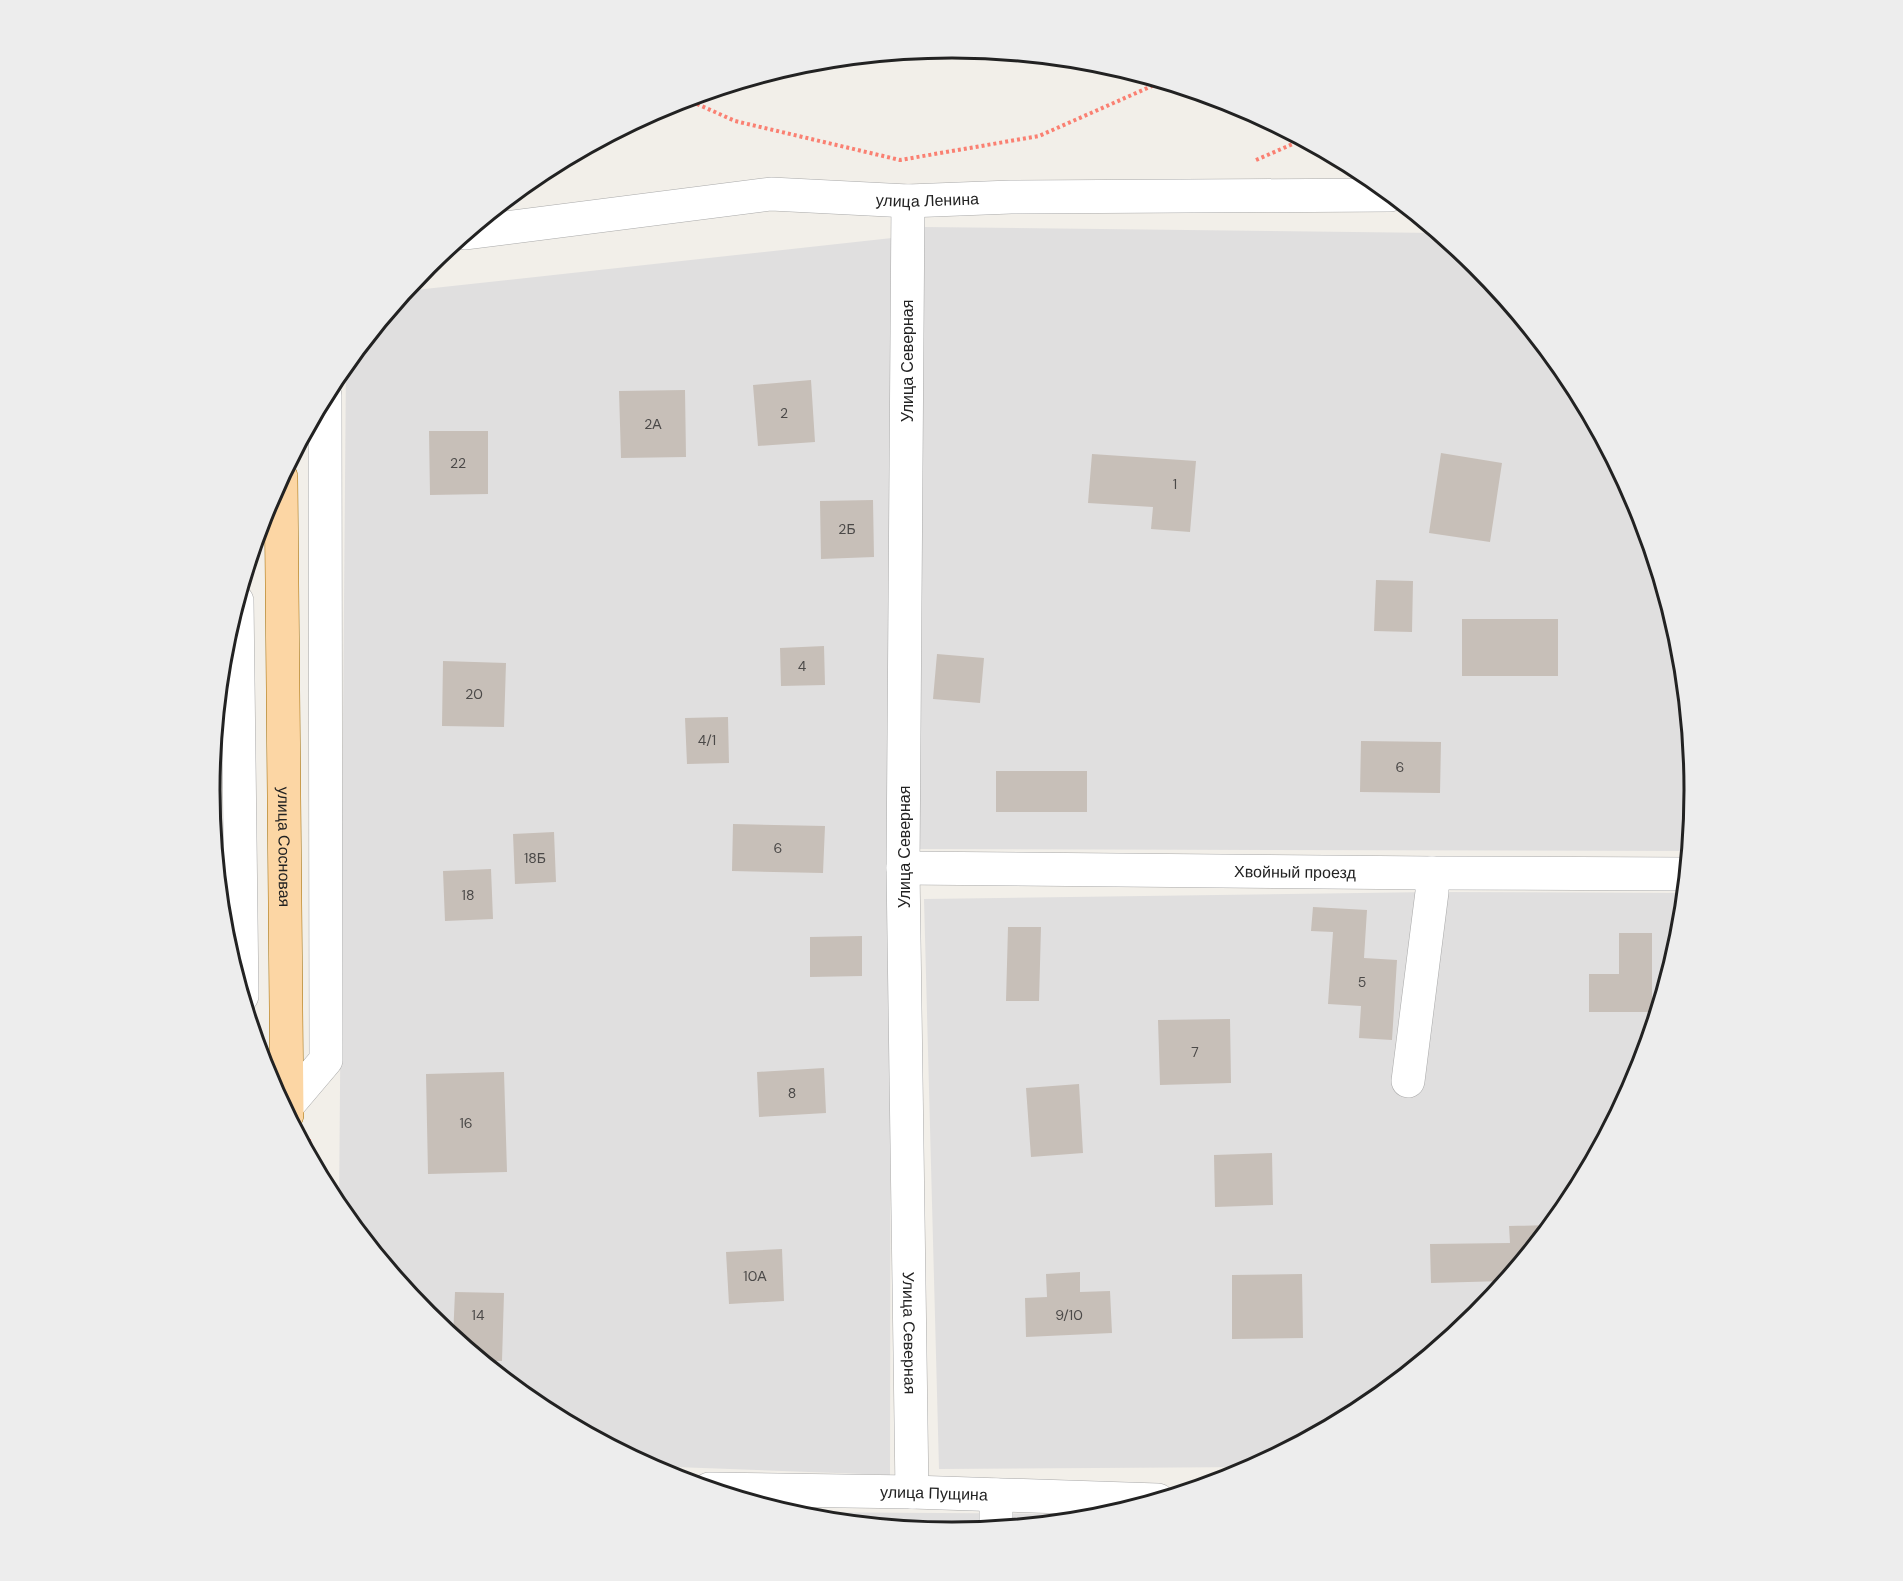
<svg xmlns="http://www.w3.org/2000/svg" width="1903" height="1581" font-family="'DM Sans',sans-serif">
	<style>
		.residential { fill: #e0dfdf }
		.building { fill: #c7bfb8 }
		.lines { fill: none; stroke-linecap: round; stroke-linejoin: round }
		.minor-casing { stroke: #a9a9a9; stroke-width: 34 }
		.major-casing { stroke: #a06b00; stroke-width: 34 }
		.path { stroke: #fa8072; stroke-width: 4; stroke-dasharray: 3 3; stroke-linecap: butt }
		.minor { stroke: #fff; stroke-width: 33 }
		.major { stroke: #fcd6a4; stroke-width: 33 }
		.labels { text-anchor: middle; stroke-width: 5; stroke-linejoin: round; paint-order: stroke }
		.number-label { font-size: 14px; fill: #4b4948 }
		.street-label { font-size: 16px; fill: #222; stroke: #fff }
		.rim { fill: none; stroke: #222; stroke-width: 3 }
	</style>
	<rect width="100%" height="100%" fill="#f2efe9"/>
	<path class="residential" d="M924 227 1437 233 1477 266 1569 378 1638 507 1680 646 1694 791 1688 851 918 849Z
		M892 238 890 1475 648 1466 539 1408 426 1315 339 1209 346 363 406 291Z
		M1432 892 1684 893 1680 936 1637 1075 1569 1203 1476 1316 1364 1408 1254 1467 939 1469 924 899Z
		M785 1512 1112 1514 1096 1519 951 1533 806 1519Z"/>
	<path class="building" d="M811 380 815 442 758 446 753 385Z
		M685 390 686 457 621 458 619 391Z
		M429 431H488V494L430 495Z
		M1441 453 1502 463 1490 542 1429 533Z
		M1092 454 1196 461 1190 532 1151 529 1153 507 1088 503Z
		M873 500 874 557 821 559 820 501Z
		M1376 580 1413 581 1412 632 1374 631Z
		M1462 619H1558V676H1462Z
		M824 646 825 685 781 686 780 648Z
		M937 654 984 658 980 703 933 699Z
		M443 661 506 663 504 727 442 726Z
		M728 717 729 763 687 764 685 718Z
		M1361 741 1441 742 1440 793 1360 792Z
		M996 771H1087V812H996Z
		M733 824 825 826 823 873 732 871Z
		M554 832 556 882 515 884 513 834Z
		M491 869 493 919 445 921 443 871Z
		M1313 907 1367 910 1364 958 1397 960 1392 1040 1359 1038 1361 1006 1328 1004 1333 932 1311 931Z
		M1008 927H1041L1039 1001H1006Z
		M1619 933H1652V1012H1589V974H1619Z
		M862 936V976L810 977V937Z
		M1230 1019 1231 1083 1160 1085 1158 1020Z
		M824 1068 826 1113 759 1117 757 1072Z
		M504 1072 507 1172 428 1174 426 1074Z
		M1079 1084 1083 1153 1031 1157 1026 1088Z
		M1272 1153 1273 1205 1215 1207 1214 1155Z
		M1551 1225 1505 1281 1431 1283 1430 1244 1510 1243 1509 1226Z
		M782 1249 784 1301 729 1304 726 1252Z
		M1080 1272V1292L1110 1291 1112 1333 1026 1337 1025 1298 1047 1297 1046 1274Z
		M1302 1274 1303 1338 1232 1339V1275Z
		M455 1292 504 1293 502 1361H481L453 1338Z"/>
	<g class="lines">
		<defs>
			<g id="minor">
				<path id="s1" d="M908 201 903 868 912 1492"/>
				<path id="s2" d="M466 233 771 194 908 201 1011 197 1390 195"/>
				<path d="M237 601 242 996"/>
				<path id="s3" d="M903 868 1432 873 1686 874"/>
				<path d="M1408 1081 1432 892V873"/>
				<path d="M279 1100 287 1106 326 1060 325 395"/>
				<path id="s4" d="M709 1489 912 1492 1158 1500"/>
				<path d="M996 1495V1529"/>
			</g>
			<g id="major">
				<path id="s5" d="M281 477 287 1115"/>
			</g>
		</defs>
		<use href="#minor" class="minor-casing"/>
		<use href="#major" class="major-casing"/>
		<path class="path" d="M686 99 735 121 900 160 1039 136 1161 82
			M1256 160 1302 140
			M309 1139 310 1158"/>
		<use href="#minor" class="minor"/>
		<use href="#major" class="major"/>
	</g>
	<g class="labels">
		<g class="number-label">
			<text x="784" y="418">2</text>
			<text x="653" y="429">2А</text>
			<text x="458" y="468">22</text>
			<text x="1175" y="489">1</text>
			<text x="847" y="534">2Б</text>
			<text x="802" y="671">4</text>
			<text x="474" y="699">20</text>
			<text x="707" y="745">4/1</text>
			<text x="1400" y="772">6</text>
			<text x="778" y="853">6</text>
			<text x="535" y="863">18Б</text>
			<text x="468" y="900">18</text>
			<text x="1362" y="987">5</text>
			<text x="1195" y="1057">7</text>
			<text x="792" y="1098">8</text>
			<text x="466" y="1128">16</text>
			<text x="755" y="1281">10А</text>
			<text x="478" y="1320">14</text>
			<text x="1069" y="1320">9/10</text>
		</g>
		<g class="street-label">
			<text dy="6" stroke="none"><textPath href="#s2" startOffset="464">улица Ленина</textPath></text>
			<text transform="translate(907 361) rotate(-90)" y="6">Улица Северная</text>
			<text transform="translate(904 847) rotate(-90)" y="6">Улица Северная</text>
			<text dy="6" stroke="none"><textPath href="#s5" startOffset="370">улица Сосновая</textPath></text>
			<text dy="6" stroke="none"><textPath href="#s3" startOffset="392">Хвойный проезд</textPath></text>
			<text dy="6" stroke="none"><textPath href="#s1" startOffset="1132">Улица Северная</textPath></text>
			<text dy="6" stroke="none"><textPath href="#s4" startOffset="225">улица Пущина</textPath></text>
		</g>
	</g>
	<path d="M0 0H1903V1581H0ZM220 790a732 732 0 1 1 1464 0a732 732 0 1 1-1464 0Z" fill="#ededed" fill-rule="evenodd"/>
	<path class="rim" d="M220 790a732 732 0 1 1 1464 0a732 732 0 1 1-1464 0Z"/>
</svg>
